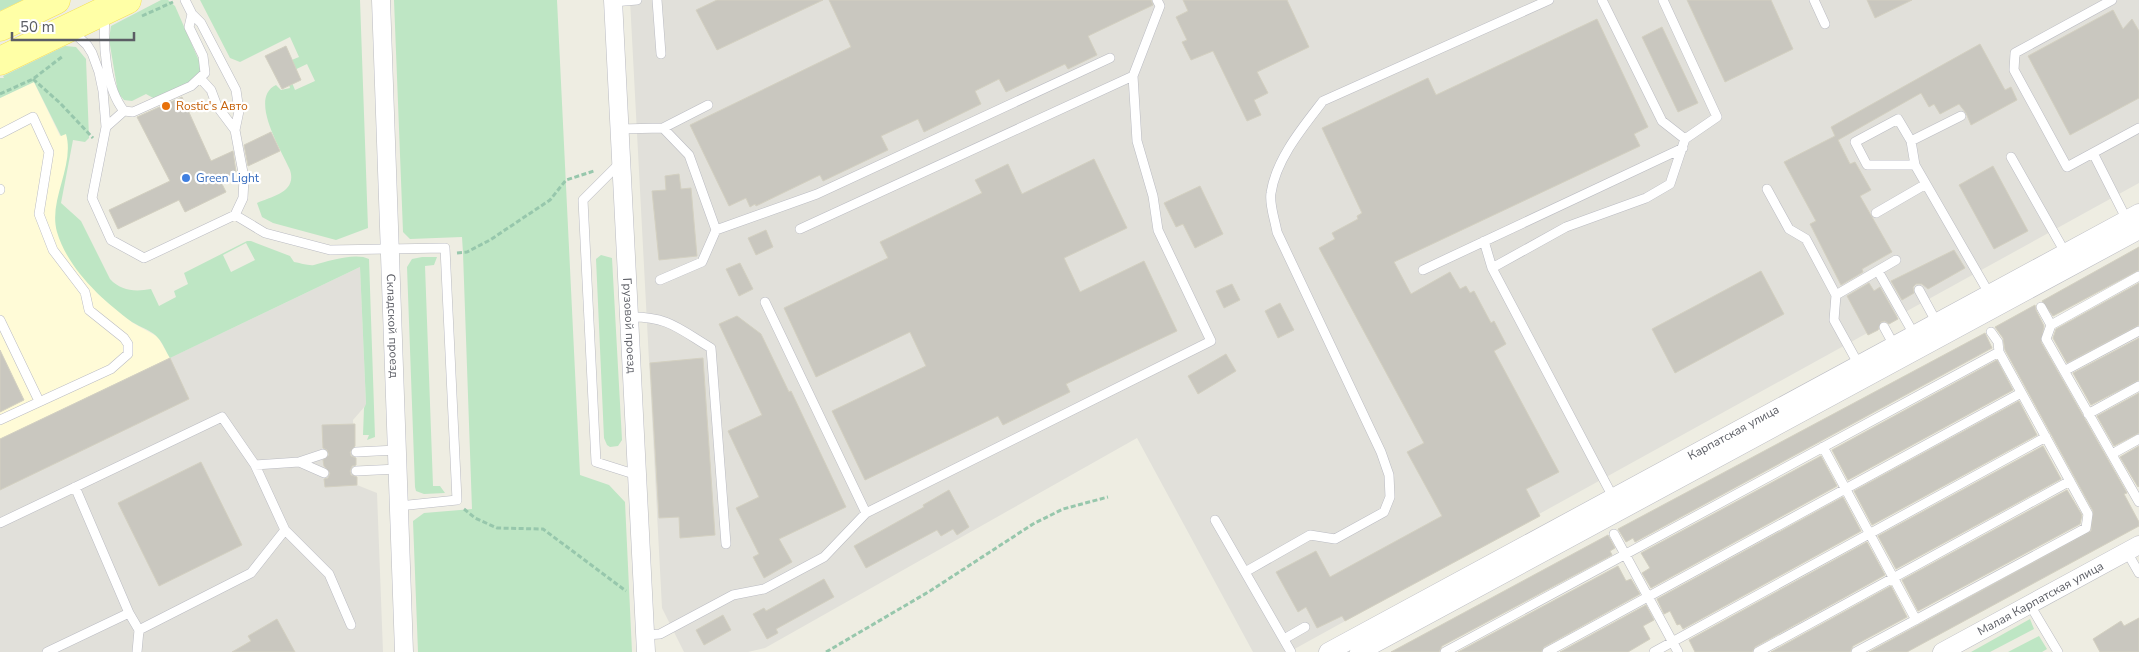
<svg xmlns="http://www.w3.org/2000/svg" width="2139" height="652" font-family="'Nunito Sans',sans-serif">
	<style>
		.commercial { fill: #fffbd7 }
		.industrial { fill: #e1e0da }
		.green { fill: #bee6c4; fill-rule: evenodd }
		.building { fill: #c9c7bf; stroke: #d3d0c1 }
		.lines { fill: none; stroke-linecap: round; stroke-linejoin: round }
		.service-casing { stroke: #babbc2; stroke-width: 10 }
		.minor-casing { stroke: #babbc2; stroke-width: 19 }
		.primary-casing { stroke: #f5e155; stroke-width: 29 }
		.path { stroke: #97c7ac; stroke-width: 3; stroke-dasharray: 5 2.5; stroke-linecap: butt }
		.service { stroke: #fff; stroke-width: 9 }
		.minor { stroke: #fff; stroke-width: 18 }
		.primary { stroke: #ffffa6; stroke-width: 28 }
		.food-dot { fill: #e8710a; stroke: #fff; stroke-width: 2 }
		.shop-dot { fill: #3f7fe0; stroke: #fff; stroke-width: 2 }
		.labels { text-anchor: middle; stroke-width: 4.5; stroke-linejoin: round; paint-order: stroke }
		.food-label { font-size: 12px; fill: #c56008; stroke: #fff; text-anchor: start }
		.shop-label { font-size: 12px; fill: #366cbe; stroke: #fff; text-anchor: start }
		.street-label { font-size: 12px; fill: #5b5d64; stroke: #fff }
	</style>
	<rect width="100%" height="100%" fill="#eeede2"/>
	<path class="commercial" d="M34 82 60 136 66 133 70 146 56 217 97 293 133 323 158 337 170 358 0 439V98Z"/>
	<path class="industrial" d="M630 0H2139V183L1289 652H1253L1137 438 765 648 748 652H684L662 608Z
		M360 267 366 405 353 420 357 485 377 493 383 652H0V439Z"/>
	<path class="green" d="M0 0H23L0 11Z
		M161 0H168L175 6 200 63V73L191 81 155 99 146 94 132 101 124 100 118 93 109 39 111 26Z
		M200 0H360L368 228 336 240 273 223 262 217 257 203C273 196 297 192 290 170 282 151 248 98 276 85L281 90 290 88 282 64 299 57 290 37 240 62 230 58ZM307 64 315 81 295 90 288 73Z
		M394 0H557L580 475 609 485 625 502 632 652H418L413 521 424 513 472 509 463 253 462 237 410 239 403 232Z
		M65 46 76 47 86 59 89 138 85 142 73 140 61 203 81 221 110 279C121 291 135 292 151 289L159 306 176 297 174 291 188 284 184 273 247 241H251L290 256 294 262C300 263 309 266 314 265 328 261 356 252 369 259L375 437 367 440 369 435H363L364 408 366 404 360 267 170 358C166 352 163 343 158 338 153 331 140 327 132 322 102 300 68 269 57 232 48 200 75 166 66 134L61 136 34 82 0 98V78H4L3 76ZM246 243 255 260 231 272 223 255Z
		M601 255 612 258 622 440 618 446 610 447 607 445 604 438 596 259Z
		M422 257H437L434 265 425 266 433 486H440L445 493 424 494 416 491 415 487 407 267 412 259Z
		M2030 619 2034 629 1990 652H1971Z
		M2039 636 2047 649 2042 652H2008Z"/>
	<path class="building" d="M717 0H823L717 50 696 10Z
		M829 0H1151L1153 5 1088 36 1097 55 1068 69 1065 64 1006 92 999 79 975 91 981 104 924 132 918 119 881 136 888 150 823 181 820 175 756 206 755 204 750 207 746 198 729 206 690 125 851 47Z
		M1183 0H1287L1309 47 1257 72 1268 93 1254 100 1261 115 1247 121 1213 51 1191 60 1182 42 1187 40 1176 17 1188 11Z
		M1687 0H1771L1793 49 1725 82Z
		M1867 0H1912L1875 18Z
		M2113 10 2123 29 2132 19 2139 31V98L2070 135 2028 56Z
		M1597 19 1648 127 1634 134 1640 146 1394 262 1411 294 1450 272 1460 289 1466 286 1470 293 1474 291 1491 323 1494 321 1506 344 1494 351 1559 472 1526 489 1540 516 1345 621 1342 616 1317 628 1306 607 1298 612 1276 572 1316 551 1330 577 1442 516 1407 452 1424 443 1319 248 1335 239 1332 233 1358 219 1357 216 1362 213 1322 128 1428 78 1436 95Z
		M1662 27 1698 103 1678 112 1642 37Z
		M1980 44 2005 90 2011 87 2017 100 1971 125 1966 113 1959 104 1940 114 1934 104 1929 107 1921 93 1838 140 1850 164 1855 162 1871 190 1860 196 1892 252 1862 269 1863 272 1841 285 1810 224 1816 221 1784 162 1835 136 1831 127Z
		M286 46 301 80 282 89 265 56Z
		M182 97 211 161 233 151 236 172 220 180 226 192 185 212 179 200 118 229 109 210 170 181 137 117Z
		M271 132 280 151 248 166 244 145Z
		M1094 159 1127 228 1064 258 1080 292 1144 261 1177 331 1066 384 1070 392 1003 425 998 416 865 480 832 411 926 366 910 332 816 377 784 308 888 258 880 242 982 193 975 180 1008 164 1022 194Z
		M1993 166 2028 231 1994 249 1959 185Z
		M679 174 681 189 691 188 697 256 659 260 652 191 666 190 665 176Z
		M1200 186 1223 234 1195 248 1183 224 1176 227 1164 203Z
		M766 230 773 247 756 255 748 238Z
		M2139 247V270L2053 316 2042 301Z
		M1954 250 1965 268 1928 289 1922 284H1916L1913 287 1914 293 1902 300 1891 281Z
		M740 263 753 289 739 296 726 269Z
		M1761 271 1784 314 1675 373 1652 329Z
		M1869 283 1874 291 1880 287 1898 319 1889 324 1885 321 1881 322 1878 330 1868 335 1847 296Z
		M2139 283V325L2067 363 2053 338 2056 329Z
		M1232 284 1240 300 1224 308 1216 291Z
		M1280 303 1294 330 1278 338 1265 311Z
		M2035 305 2036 310 2044 326 2041 342 2127 493 2124 494 2139 522V526L1907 652H1869L2091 531 2093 511 2005 350 2003 338 1995 327Z
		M737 316 761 334 789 392 791 391 846 507 779 539 792 562 764 578 753 557 759 554 736 508 759 497 728 431 762 415 719 324Z
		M1985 333 1992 348 1635 542 1633 538 1626 542 1618 529Z
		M2139 338V380L2091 405 2073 373Z
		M0 350 24 400 0 412Z
		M1226 354 1236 371 1198 394 1188 376Z
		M170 358 189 399 0 490V439Z
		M703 358 715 535 680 538 679 517 659 518 650 363Z
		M1997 360 2013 390 1848 480 1832 450Z
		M2139 393V433L2114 446 2097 416Z
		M2019 401 2037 435 1872 525 1854 491Z
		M355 424V446L350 452 351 456 356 458V465L352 466 350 471 351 475 357 477V485L325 487 324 479 328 478 330 473 324 466 323 460 329 455 327 450 323 448 322 425Z
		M2043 446 2061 479 1896 569 1878 536Z
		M2139 446V486L2138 487 2120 457Z
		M1821 456 1837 486 1651 588 1642 573 1650 568 1641 553Z
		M201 462 242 545 159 586 118 503Z
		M949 490 969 527 957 535 953 529 941 536 937 530 866 568 854 546 924 507 923 505Z
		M2067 490 2082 515 2080 524 1918 611 1902 580Z
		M1843 497 1861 531 1683 629 1680 624 1677 625 1670 611 1664 614 1657 599Z
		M1608 535 1615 548 1610 551 1612 555 1442 646 1439 652H1391Z
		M1867 542 1885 575 1755 647 1752 652H1695L1689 640Z
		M1618 566 1626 581 1631 579 1640 594 1544 647 1541 652H1458Z
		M824 579 834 597 776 629 778 633 767 639 753 614 764 608 766 611Z
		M1891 586 1907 617 1853 646 1850 652H1771Z
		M1646 605 1654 620 1643 626 1650 639 1628 652H1560Z
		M723 615 731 630 704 645 696 630Z
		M2139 618V652H2100L2093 639 2121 621 2124 626Z
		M277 619 295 652H232L251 641 248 636Z"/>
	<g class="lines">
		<defs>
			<path id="service" d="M657 0 661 54
				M1602 0 1662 121 1685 139
				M1814 0 1825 24
				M2112 0 2015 53 2014 70 2067 167 2139 128
				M613 2 637 0
				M105 15C103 45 105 87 124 111L133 112 191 86 205 73 203 56 189 27 192 14
				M71 30 87 45 92 53 99 72 103 91 106 127 92 198 111 240 144 258 235 215 243 198 244 178 235 130 239 111 236 90 201 23 192 14 185 0
				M201 79 211 90 217 106 235 130
				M106 127 124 111
				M663 128 708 105
				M619 129 663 128 689 155 716 230 817 194 1110 58
				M0 134 33 117 49 152 39 214 53 250 85 292 89 310 124 338 128 344V354L111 369 0 420
				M1911 141 1961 116
				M2093 153 2128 222
				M2011 157 2066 254
				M621 162 583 200 596 462 637 475
				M1915 165H1867L1855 142 1898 119 1911 141 1915 165 1990 295
				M0 189V190
				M1767 189 1789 229 1806 239 1836 295 1834 320 1860 367
				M1876 213 1926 184
				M235 215 265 233 330 250 445 248 457 500 399 506
				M800 229 1133 76
				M1484 241 1492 268 1614 499
				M1492 268 1566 227 1646 198 1670 184 1685 139 1717 117 1663 0
				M1423 270 1683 148
				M1878 271 1915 336
				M660 280 702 262 716 230
				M1919 290 1938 325
				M1836 295 1896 260
				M765 302 866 513
				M2041 307 2051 325 2046 339 2139 502
				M629 317C668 316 679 329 711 348L726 544
				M0 320 39 401
				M2051 325 2139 276
				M1884 327 1896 349
				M2064 371 2139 331
				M2088 414 2139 386
				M1823 447 1916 620
				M356 452 397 450
				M323 454 299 462 324 473
				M2112 454 2139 439
				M255 465 285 530 329 574 351 625
				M356 471 398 469
				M75 487 129 613 139 630 251 573 285 530
				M1215 520 1291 652
				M0 523 222 417 255 465 299 462
				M1614 534 1678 652
				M2127 552 2139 573
				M1245 572 1310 535 1335 539 1384 512 1390 497 1389 475 1381 452 1277 232C1275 220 1269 204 1271 193 1276 159 1303 127 1323 101L1549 0
				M2030 605 2058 652
				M646 635 660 634 733 595 764 589 824 557 866 513 1211 341 1158 230 1153 196 1137 141 1133 76 1160 6 1157 0
				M1284 639 1305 627
				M47 652 129 613
				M137 652 139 630
				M1445 652 1999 352
				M1547 652 2021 393
				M1654 652 2046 437
				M1758 652 2070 481
				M1856 652 2086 528 2088 514 1999 352 1998 342 1991 332"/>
			<g id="minor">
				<path id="s1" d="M381 0 404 652"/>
				<path id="s2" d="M613 0 646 652"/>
				<path id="s3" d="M1328 652 2139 213"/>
				<path d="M1359 652 2139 230"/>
				<path id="s4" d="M1942 652 2139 545"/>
			</g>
			<path id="primary" d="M0 27 56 0
				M0 61 127 0"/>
		</defs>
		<use href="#service" class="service-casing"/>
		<use href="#minor" class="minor-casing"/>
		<use href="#primary" class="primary-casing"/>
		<path class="path" d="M142 16 173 2
			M33 79 60 103 93 138
			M0 94 33 79 63 56
			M457 253 467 252 490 240 550 200 566 180 594 171
			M464 509 475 518 497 528 543 529 626 591
			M826 652 930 591 1033 524 1063 509 1108 497"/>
		<use href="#service" class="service"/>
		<use href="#minor" class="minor"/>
		<use href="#primary" class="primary"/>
	</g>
	<circle class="food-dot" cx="166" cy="106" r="5"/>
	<circle class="shop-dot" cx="186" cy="178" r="5"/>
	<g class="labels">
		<g class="food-label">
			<text x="176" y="110">Rostic's Авто</text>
		</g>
		<g class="shop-label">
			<text x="196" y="182">Green Light</text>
		</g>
		<g class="street-label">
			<text dy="4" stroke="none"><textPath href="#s1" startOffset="326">Складской проезд</textPath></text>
			<text dy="4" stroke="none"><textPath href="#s2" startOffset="326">Грузовой проезд</textPath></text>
			<text dy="4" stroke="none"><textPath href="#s3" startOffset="461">Карпатская улица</textPath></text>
			<text dy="4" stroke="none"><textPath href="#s4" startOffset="112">Малая Карпатская улица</textPath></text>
		</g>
	</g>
	<path d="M12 32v8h122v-8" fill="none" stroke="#5b5d64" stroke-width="2.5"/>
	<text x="20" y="32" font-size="15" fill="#5b5d64" stroke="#ffffff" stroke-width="4" paint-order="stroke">50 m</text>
</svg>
